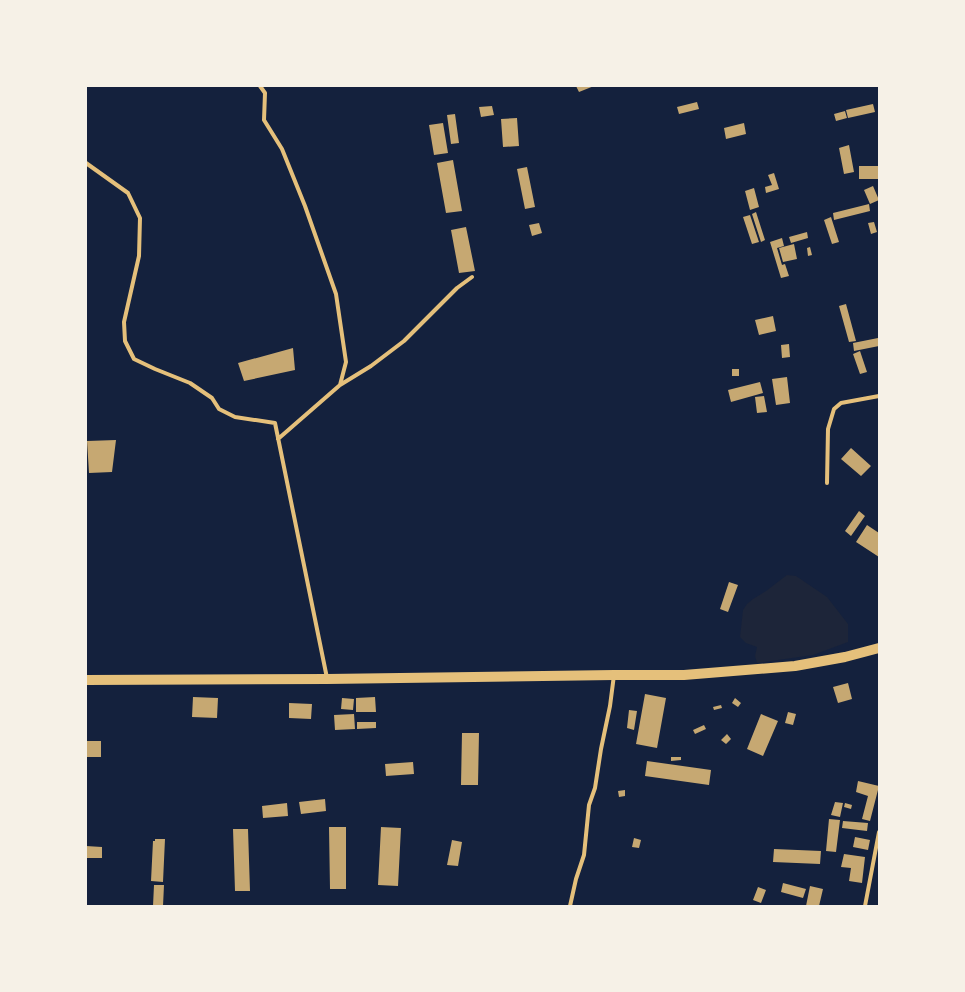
<svg xmlns="http://www.w3.org/2000/svg" width="965" height="992" font-family="Mulish,sans-serif">
	<style>
		.green { fill: #1d2539 }
		.building { fill: #c6a872 }
		.lines { fill: none; stroke-linecap: round; stroke-linejoin: round }
		.minor { stroke: #e5c07b; stroke-width: 4 }
		.trunk { stroke: #e5c07b; stroke-width: 10 }
	</style>
	<rect width="100%" height="100%" fill="#14213d"/>
	<path class="green" d="M787 575 796 576 827 597 848 624V642L813 655 757 663 755 656 757 647 746 643 740 637 743 610 747 604 753 599 766 591Z"/>
	<path class="building" d="M576 86H594L579 92Z
		M697 102 699 109 679 114 677 107Z
		M873 104 875 112 848 118 846 110Z
		M492 106 494 115 481 117 479 107Z
		M845 111 847 118 836 121 834 114Z
		M455 114 459 143 451 144 447 115Z
		M517 118 519 146 503 147 501 119Z
		M443 123 448 153 434 155 429 125Z
		M744 123 746 134 726 139 724 128Z
		M849 145 854 172 844 174 839 148Z
		M453 160 462 211 446 213 437 163Z
		M859 166H879V179H859Z
		M527 167 535 207 525 209 517 169Z
		M774 173 779 189 766 193 765 187 772 185 768 175Z
		M873 186 879 200 870 204 864 190Z
		M754 188 759 207 750 210 745 191Z
		M869 204 870 211 834 220 833 213Z
		M756 212 765 240 761 242 752 214Z
		M750 215 759 242 752 244 743 217Z
		M831 217 839 242 832 244 824 220Z
		M874 222 877 232 871 234 868 223Z
		M539 223 542 233 532 236 529 225Z
		M466 227 475 271 459 273 451 230Z
		M807 232 808 238 791 243 789 237Z
		M782 238 784 246 777 248 782 265 785 264 789 276 781 278 770 242Z
		M794 244 797 259 783 262 779 248Z
		M810 247 812 255 808 256 807 248Z
		M846 304 856 341 849 342 839 306Z
		M773 316 776 331 759 335 755 320Z
		M878 338 879 346 854 351 853 343Z
		M789 344 790 357 782 358 781 345Z
		M293 348 295 370 244 381 238 363Z
		M860 351 867 372 860 374 853 354Z
		M732 369H739V376H732Z
		M787 377 790 403 776 405 772 379Z
		M760 382 763 393 731 402 728 390Z
		M764 396 767 412 757 413 755 397Z
		M116 440 112 472 89 473 87 441Z
		M851 448 871 466 861 476 841 459Z
		M859 511 865 516 851 536 845 531Z
		M867 525 879 533V557L856 542Z
		M729 582 738 585 728 612 720 609Z
		M848 683 852 699 838 703 833 687Z
		M645 694 666 698 657 748 636 744Z
		M193 697 218 698 217 718 192 717Z
		M375 697 376 712H356V698Z
		M342 698 354 699 353 710 341 709Z
		M735 698 741 703 738 707 732 703Z
		M289 703 312 704 311 719 289 718Z
		M721 705 722 708 714 710 713 707Z
		M629 710 637 711 634 730 627 728Z
		M788 712 796 714 793 725 785 723Z
		M354 714 355 729 335 730 334 715Z
		M761 714 778 721 763 756 747 749Z
		M357 722H376V728L357 729Z
		M704 725 706 729 695 734 693 730Z
		M462 733H479L478 785H461Z
		M727 734 731 739 726 744 721 740Z
		M86 741H101V757H86Z
		M671 757H681V760L671 761Z
		M647 761 711 770 709 785 645 776Z
		M413 762 414 774 386 776 385 764Z
		M858 781 879 786 870 821 862 819 868 796 856 792Z
		M625 790V796L619 797 618 791Z
		M325 799 326 811 301 814 299 802Z
		M835 802 843 803 840 817 831 815Z
		M287 803 288 816 263 818 262 806Z
		M845 803 852 805 851 809 844 807Z
		M829 819 840 820 836 852 826 851Z
		M843 821 868 823 867 831 842 828Z
		M329 827H346V889H330Z
		M381 827 401 828 398 886 378 885Z
		M233 829H248L250 891H235Z
		M855 837 870 840 868 850 853 847Z
		M634 838 641 840 639 848 632 847Z
		M155 839H165L163 882 151 881 153 841H155Z
		M452 840 462 842 458 866 447 865Z
		M86 846 102 847V858H86Z
		M774 849 821 851 820 864 773 862Z
		M844 854 865 857 862 883 849 881 851 868 841 867Z
		M783 883 806 889 803 898 781 892Z
		M154 885H164L163 906H153Z
		M810 886 823 889 819 906H806Z
		M758 887 766 890 761 903 753 900Z"/>
	<g class="lines">
		<path class="minor" d="M260 86 265 93 264 120 282 149 305 206 336 294 346 362 340 385 278 439
			M86 163 128 193 140 218 139 256 124 322 125 341 134 359 155 369 190 383 212 398 219 409 235 417 275 423 327 678
			M340 385 371 366 404 341 457 288 472 277
			M827 483 828 429 834 409 841 403 879 396
			M570 906 576 879 584 855 589 805 595 788 601 749 610 706 614 675
			M865 906 879 832"/>
		<path class="trunk" d="M86 680 327 679 614 675H684L795 666 845 657 879 648"/>
	</g>
	<rect width="965" height="992" fill="none" stroke="#f6f1e7" stroke-width="174"/>
</svg>
